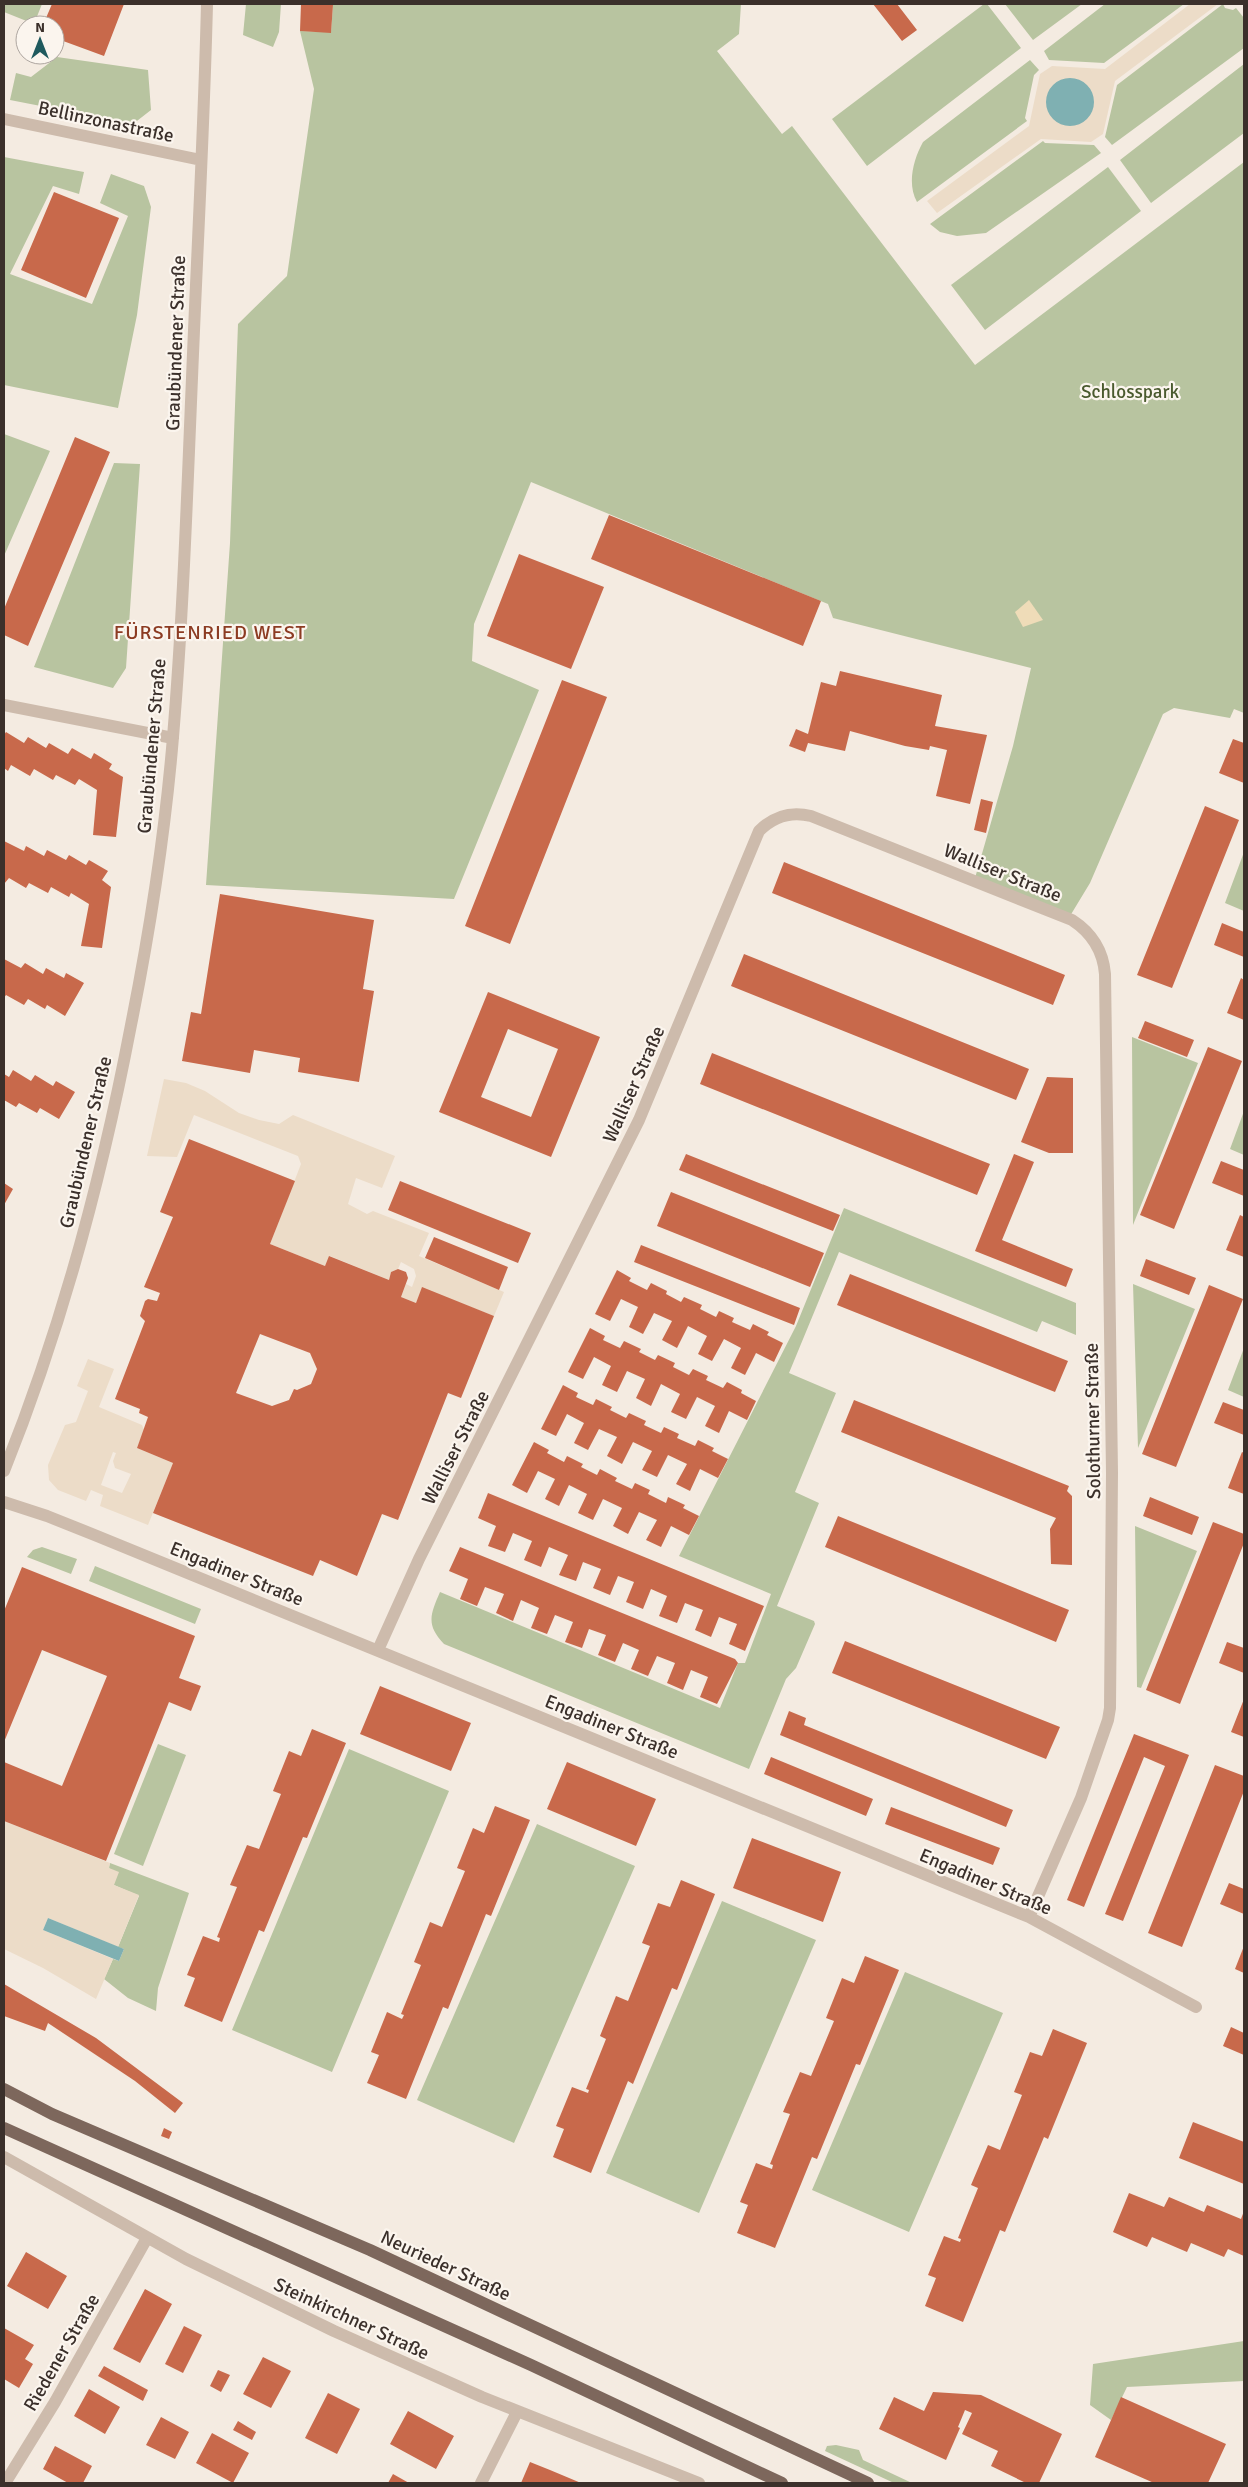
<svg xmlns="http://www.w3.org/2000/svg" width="1248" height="2487" font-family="Signika,sans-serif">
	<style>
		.green { fill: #b8c4a0 }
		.sand { fill: #efdcb8 }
		.plaza { fill: #ecdcc8; fill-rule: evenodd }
		.water { fill: #7fb0b2 }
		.building { fill: #c8694b; fill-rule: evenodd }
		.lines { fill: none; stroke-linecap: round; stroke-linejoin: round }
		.minor { stroke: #cdbbac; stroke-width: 12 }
		.major { stroke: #7d675c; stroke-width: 12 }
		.labels { text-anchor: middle; stroke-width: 4.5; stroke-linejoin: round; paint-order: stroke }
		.street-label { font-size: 19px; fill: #3b302b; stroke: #fbf5ee }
		.park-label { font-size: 19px; fill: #4a5a2e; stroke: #fbf5ee }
		.neighbourhood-label { font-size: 20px; letter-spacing: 1px; fill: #8c3b22; stroke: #fbf5ee }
	</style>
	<rect width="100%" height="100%" fill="#f4ebe1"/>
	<path class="green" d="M4 4H42L34 24 4 12Z
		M246 4H281L279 32 273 47 243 35Z
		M322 4H741L739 34 717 51 782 134 792 126 975 365 1244 162V713L1234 709 1230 718 1174 708 1163 714 1090 883 1070 916 975 878 1013 746 1031 668 833 618 828 604 531 482 474 624 472 661 539 690 454 899 206 885 230 543 238 324 287 276 314 89 300 31 331 32 333 5Z
		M984 4H987L1021 48 867 166 832 119Z
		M1005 4H1082L1033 40Z
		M1105 4H1184L1104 63 1049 60 1044 51Z
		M1223 4 1225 8 1233 10 1236 8 1244 18V48L1112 145 1105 137 1117 85Z
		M57 57 148 70 151 110 133 124 10 100 16 73 31 77Z
		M1030 60 1039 70 1034 75 1025 118 1027 121 917 202C907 184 913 160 923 142Z
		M1244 64V133L1151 203 1120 160Z
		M1043 141 1045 143 1094 145 1101 153 986 233 957 236 940 232 930 224Z
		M4 157 84 172 79 194 53 186 10 274 92 304 128 216 100 203 111 174 144 186 151 207 137 315 118 408 4 385Z
		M1108 167 1141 211 985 330 951 285Z
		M4 434 50 451 4 556Z
		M114 463 140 464 126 668 113 688 34 667Z
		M1244 852V911L1225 903Z
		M1132 1037 1198 1063 1133 1225Z
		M1244 1111V1155L1230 1149Z
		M844 1208 1076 1303V1335L1042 1321 1037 1332 839 1252 789 1373 836 1393 795 1492 819 1503 777 1606 814 1621 815 1624 796 1668 786 1679 749 1769 444 1644C426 1625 430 1615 440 1592L720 1708 738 1663H745L771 1594 679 1556 796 1326Z
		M1133 1284 1195 1309 1138 1448Z
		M1244 1348V1397L1228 1390Z
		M1135 1526 1197 1551 1141 1688 1137 1687Z
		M42 1547 77 1559 71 1574 27 1557 33 1550Z
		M95 1566 201 1609 195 1624 89 1581Z
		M158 1744 186 1755 143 1866 114 1854Z
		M349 1749 449 1791 332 2072 232 2030Z
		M537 1824 635 1866 514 2143 417 2100Z
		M110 1863 189 1893 158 1988 156 2011 128 1998 104 1979 113 1959 119 1961 124 1949 118 1947 139 1896 114 1885 109 1867Z
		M722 1901 816 1940 699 2213 606 2173Z
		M905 1972 1003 2013 909 2232 812 2190Z
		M1244 2341V2381L1127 2387 1111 2420 1090 2405 1093 2364Z
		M836 2445 859 2450 863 2460 912 2483H894L825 2451 827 2446Z"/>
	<path class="sand" d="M1029 600 1043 620 1023 627 1015 612Z"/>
	<path class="plaza" d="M1190 4H1218L1115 81 1103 134 1091 142 1041 139 937 213 927 201 1029 126 1040 74 1052 66 1105 69Z
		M164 1079 186 1083 205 1091 239 1113 259 1120 279 1124 293 1115 395 1156 382 1188 356 1178 348 1204 367 1214 373 1211 429 1233 419 1256 504 1292 494 1316 422 1288 416 1303 401 1297 406 1284 412 1287 416 1276 414 1269 401 1262 398 1269 391 1272 389 1280 330 1256 325 1266 270 1244 301 1164 298 1156 194 1115 177 1157 147 1156Z
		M88 1359 114 1369 99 1407 142 1425 144 1430 137 1448 173 1463 148 1525 100 1506 103 1495 91 1490 86 1501 58 1490 49 1480 48 1465 65 1425 76 1422 88 1391 77 1386ZM113 1452 116 1453 113 1461 115 1468 131 1474 122 1493 101 1485Z
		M4 1821 110 1863 109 1868 119 1872 114 1885 139 1895 118 1947 48 1918 43 1930 113 1959 96 1999 43 1968 4 1949Z"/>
	<path class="water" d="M1046 102a24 24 0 1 1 48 0a24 24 0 1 1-48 0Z
		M48 1918 124 1949 119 1961 43 1930Z"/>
	<path class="building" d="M52 4H124L104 56 55 38V25H43Z
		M301 4 333 5 331 33 300 31Z
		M873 4H897L917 30 902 41Z
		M54 192 119 218 86 298 21 270Z
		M75 437 110 452 28 646 4 635V609Z
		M609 515 821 601 803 646 591 559Z
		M519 554 604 587 571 669 487 636Z
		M840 671 942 695 935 726 987 735 970 804 936 796 947 750 930 746 929 750 905 746 850 731 845 751 808 743 805 752 789 746 796 729 808 734 821 682 836 686Z
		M562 680 607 697 510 944 465 926Z
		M6 732 24 743 28 737 46 748 49 743 68 754 72 748 91 759 94 753 112 764 109 769 123 777 116 837 93 835 97 790 79 779 75 785 56 775 53 780 34 769 30 776 11 765 8 771 4 768V735Z
		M1233 739 1244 743V783L1219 773Z
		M981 799 993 802 986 833 974 830Z
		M1205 806 1239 820 1172 988 1137 975Z
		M4 841 24 851 26 846 44 856 47 850 66 860 69 855 86 865 89 860 108 871 102 880 111 887 102 948 81 946 89 904 71 893 69 897 51 887 48 893 29 883 26 888 9 878 4 884Z
		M784 862 1065 975 1053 1005 772 893Z
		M220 894 374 920 363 989 374 991 359 1082 298 1072 300 1058 254 1050 250 1073 182 1061 191 1012 201 1014Z
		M1222 923 1244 932V957L1214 945Z
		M744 954 1029 1069 1016 1100 731 986Z
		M4 959 21 968 25 963 43 974 46 968 64 978 66 973 84 983 65 1016 47 1005 45 1009 28 999 24 1005 6 995 4 998Z
		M1241 978 1244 980V1020L1227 1013Z
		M488 992 600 1037 551 1157 439 1112ZM508 1029 558 1049 531 1117 481 1097Z
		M1145 1021 1194 1040 1187 1057 1138 1038Z
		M1208 1047 1242 1061 1174 1229 1140 1215Z
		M712 1053 990 1164 977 1195 700 1084Z
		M13 1070 31 1081 35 1075 53 1086 56 1081 75 1092 59 1119 40 1108 37 1113 19 1103 16 1107 4 1100V1074L9 1077Z
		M1047 1077 1073 1078V1153H1049L1021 1142Z
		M189 1139 295 1181 270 1244 325 1266 329 1256 389 1280 391 1272 398 1269 406 1272 408 1278 401 1297 416 1303 422 1287 494 1316 461 1398 448 1393 398 1520 382 1514 357 1576 320 1560 313 1576 153 1513 173 1463 137 1448 148 1417 139 1413 140 1409 115 1399 145 1321 140 1316 145 1301 148 1299 157 1301 160 1293 144 1287 173 1217 160 1212ZM260 1334 310 1353 317 1369 311 1384 297 1390 294 1389 289 1400 272 1406 236 1393Z
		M686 1154 840 1215 833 1231 679 1170Z
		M1014 1154 1034 1162 1002 1240 1073 1269 1066 1287 975 1251Z
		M1221 1161 1244 1170V1196L1212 1183Z
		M400 1181 531 1233 518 1263 388 1210Z
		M4 1183 13 1189 4 1205Z
		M671 1192 824 1253 810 1287 657 1226Z
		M1240 1215 1244 1217V1257L1226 1250Z
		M434 1237 508 1267 499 1290 425 1258Z
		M641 1245 800 1308 794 1325 634 1262Z
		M1146 1259 1196 1278 1189 1295 1140 1276Z
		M617 1270 631 1278 629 1281 647 1290 651 1283 667 1291 666 1294 681 1302 684 1297 702 1305 700 1309 716 1317 719 1311 734 1318 732 1322 750 1330 753 1324 769 1332 767 1335 783 1343 774 1362 756 1353 745 1375 731 1368 741 1348 724 1339 712 1361 698 1354 707 1336 688 1326 677 1348 662 1340 672 1321 654 1313 643 1334 629 1327 638 1307 621 1299 610 1321 595 1314Z
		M850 1274 1068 1361 1055 1392 837 1305Z
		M1209 1285 1243 1299 1176 1467 1142 1454Z
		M590 1328 605 1336 603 1340 620 1348 624 1341 641 1349 639 1352 655 1360 658 1355 675 1363 673 1367 689 1375 693 1369 708 1376 706 1380 723 1388 727 1382 742 1390 741 1393 756 1401 747 1420 729 1411 719 1433 705 1426 715 1406 697 1397 686 1419 671 1412 680 1394 661 1384 651 1406 636 1398 645 1379 627 1371 617 1392 602 1385 611 1366 594 1357 583 1379 568 1372Z
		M563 1385 578 1393 576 1397 593 1405 596 1399 612 1407 610 1410 626 1418 629 1413 646 1421 644 1425 661 1433 664 1427 679 1434 677 1438 695 1446 698 1440 714 1448 712 1451 728 1459 718 1478 700 1469 690 1491 676 1484 687 1464 668 1455 657 1477 642 1470 652 1451 633 1442 622 1464 607 1456 617 1437 599 1429 588 1450 574 1443 584 1423 567 1414 556 1436 541 1429Z
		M854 1400 1069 1486 1067 1491 1072 1496V1565L1051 1564 1050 1529 1056 1518 841 1432Z
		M1223 1402 1244 1410V1435L1214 1423Z
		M534 1442 549 1450 547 1453 564 1462 567 1456 583 1464 581 1467 597 1475 600 1469 617 1478 615 1481 632 1489 635 1483 650 1490 648 1494 666 1503 668 1497 685 1505 683 1508 699 1516 689 1535 671 1526 661 1547 646 1540 657 1520 639 1512 628 1534 613 1526 622 1508 603 1499 593 1520 578 1513 587 1494 569 1485 559 1506 545 1499 555 1479 538 1471 527 1493 512 1485Z
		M1242 1452 1244 1453V1494L1228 1488Z
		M488 1493 764 1606 745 1651 729 1644 737 1624 719 1617 711 1637 695 1630 703 1610 685 1603 677 1623 659 1616 667 1596 651 1589 643 1609 626 1602 634 1582 618 1576 610 1595 593 1588 601 1569 583 1562 576 1581 559 1575 568 1555 549 1547 541 1567 524 1560 532 1541 513 1533 505 1552 488 1546 496 1526 478 1518Z
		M1150 1497 1199 1517 1192 1535 1143 1516Z
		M838 1516 1069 1610 1056 1642 825 1547Z
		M1213 1522 1244 1534V1543L1180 1704 1146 1690Z
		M460 1547 735 1659 738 1663 717 1704 700 1697 708 1677 691 1670 683 1690 667 1683 675 1663 657 1656 648 1676 631 1669 639 1650 623 1643 615 1662 598 1655 606 1635 589 1629 582 1648 565 1642 573 1622 555 1615 547 1634 531 1628 539 1608 521 1600 513 1621 496 1613 504 1594 485 1587 477 1606 460 1599 468 1579 449 1571Z
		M22 1567 195 1636 179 1678 201 1686 191 1711 169 1702 106 1861 4 1821V1762L62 1786 107 1676 42 1650 4 1742V1611Z
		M845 1641 1060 1727 1046 1759 832 1673Z
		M1227 1642 1244 1648V1673L1219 1663Z
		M380 1686 471 1723 451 1771 360 1734Z
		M1244 1699V1737L1231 1732Z
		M789 1711 806 1718 804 1725 1013 1810 1006 1827 780 1735Z
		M312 1729 346 1743 307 1838 303 1837 264 1932 259 1930 222 2022 184 2006 195 1978 187 1975 203 1936 219 1942 220 1938 217 1937 237 1887 230 1885 247 1845 259 1849 281 1794 273 1791 289 1751 301 1756Z
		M1134 1734 1189 1755 1123 1921 1105 1914 1165 1766 1144 1757 1084 1907 1067 1900Z
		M771 1757 873 1799 866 1816 764 1774Z
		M567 1762 656 1799 636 1846 547 1809Z
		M1215 1765 1244 1776V1791L1182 1947 1148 1933Z
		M495 1806 530 1820 491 1916 486 1914 448 2009 443 2007 406 2099 367 2083 379 2055 371 2052 387 2012 402 2019 404 2015 401 2014 421 1965 414 1962 430 1922 442 1927 465 1871 457 1868 473 1828 484 1833Z
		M891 1807 1000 1848 993 1865 885 1824Z
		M752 1838 841 1872 823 1922 733 1888Z
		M681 1880 715 1894 677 1990 672 1988 633 2084 628 2081 591 2173 553 2157 564 2129 556 2126 572 2087 588 2093 589 2090 586 2089 606 2039 600 2036 616 1996 628 2001 650 1946 642 1943 658 1903 670 1907Z
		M1229 1883 1244 1889V1914L1220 1904Z
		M1244 1946V1973L1235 1969Z
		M865 1956 899 1970 860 2065 856 2064 817 2159 812 2157 775 2248 737 2233 748 2205 740 2202 756 2163 772 2169 773 2165 770 2164 790 2114 783 2112 800 2072 811 2076 834 2021 826 2018 842 1978 854 1983Z
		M4 1984 96 2038 183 2103 175 2113 135 2081 48 2023 45 2031 4 2016Z
		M1231 2027 1244 2033V2055L1223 2046Z
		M1053 2029 1087 2043 1048 2139 1044 2137 1005 2232 1000 2230 963 2322 925 2306 936 2278 928 2275 944 2236 960 2242 961 2239 958 2238 978 2188 971 2185 988 2145 1000 2150 1022 2095 1014 2092 1030 2052 1042 2056Z
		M1193 2122 1244 2142V2184L1179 2158Z
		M164 2128 172 2132 169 2139 161 2136Z
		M1129 2193 1164 2207 1169 2197 1204 2212 1207 2205 1241 2219 1244 2211V2256L1228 2249 1224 2257 1191 2243 1187 2252 1152 2237 1147 2247 1113 2232Z
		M26 2252 67 2276 48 2309 7 2286Z
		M145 2289 172 2304 140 2363 113 2349Z
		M184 2326 202 2335 183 2373 165 2364Z
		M4 2328 34 2345 25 2359 33 2364 19 2388 4 2379Z
		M263 2357 291 2371 271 2408 243 2394Z
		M104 2366 148 2390 143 2401 98 2376Z
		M218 2370 230 2375 221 2392 210 2386Z
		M89 2389 120 2407 105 2434 74 2416Z
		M933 2392 981 2395 1062 2434 1039 2483H1026L991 2466 998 2451 962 2434 972 2413 965 2410 958 2427 960 2428 946 2460 879 2429 894 2397 924 2411Z
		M328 2393 360 2409 337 2454 305 2438Z
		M1121 2397 1226 2444 1208 2483H1154L1095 2457Z
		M408 2411 454 2436 436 2469 390 2444Z
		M161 2417 189 2432 175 2459 146 2445Z
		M238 2421 256 2432 252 2440 233 2430Z
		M212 2433 249 2453 233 2483 196 2463Z
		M55 2446 92 2466 83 2483H68L43 2469Z
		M530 2462 550 2470 581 2483H521Z
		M393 2474 409 2483H388Z"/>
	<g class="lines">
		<path class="minor" d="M4 119 201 160
			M4 705 173 738
			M4 1471C62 1327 102 1177 131 1025 150 930 165 834 173 737 183 617 187 497 192 378 197 253 204 128 207 4
			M4 1502 47 1516 97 1536 1029 1917 1196 2007
			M378 1650 419 1559 639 1120 759 831C774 816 791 811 811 816L1072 920C1092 933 1103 950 1105 974L1112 1473 1110 1708 1108 1720 1081 1798 1029 1917
			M4 2157 186 2259 334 2331 482 2397 699 2483
			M5 2483 55 2402 147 2238
			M481 2483 517 2412"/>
		<path class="major" d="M4 2089 52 2114 370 2250 868 2483
			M4 2128 531 2365 782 2483"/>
	</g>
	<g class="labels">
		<g class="street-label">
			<text transform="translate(106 121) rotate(12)" y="7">Bellinzonastraße</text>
			<text transform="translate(175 343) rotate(-88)" y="7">Graubündener Straße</text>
			<text transform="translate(151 746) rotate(-85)" y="7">Graubündener Straße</text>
			<text transform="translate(1003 872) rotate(22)" y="7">Walliser Straße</text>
			<text transform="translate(633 1084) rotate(-66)" y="7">Walliser Straße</text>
			<text transform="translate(85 1142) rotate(-77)" y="7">Graubündener Straße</text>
			<text transform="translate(1092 1421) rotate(-91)" y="7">Solothurner Straße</text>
			<text transform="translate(455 1447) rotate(-63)" y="7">Walliser Straße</text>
			<text transform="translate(237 1573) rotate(22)" y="7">Engadiner Straße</text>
			<text transform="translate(612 1726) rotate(22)" y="7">Engadiner Straße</text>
			<text transform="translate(986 1881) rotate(23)" y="7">Engadiner Straße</text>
			<text transform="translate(446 2265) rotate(25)" y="7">Neurieder Straße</text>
			<text transform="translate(352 2318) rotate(25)" y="7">Steinkirchner Straße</text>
			<text transform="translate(61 2352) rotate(-60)" y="7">Riedener Straße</text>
		</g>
		<g class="park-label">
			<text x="1130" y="398">Schlosspark</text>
		</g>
		<g class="neighbourhood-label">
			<text x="210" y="639">FÜRSTENRIED WEST</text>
		</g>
	</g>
	<rect width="1248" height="2487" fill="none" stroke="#3b302b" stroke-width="10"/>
	<g transform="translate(40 40)"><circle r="24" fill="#fbf5ee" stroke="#aea6a0"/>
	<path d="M0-4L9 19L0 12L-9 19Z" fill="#1f5a5e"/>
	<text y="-8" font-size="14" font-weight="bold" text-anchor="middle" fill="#3b302b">N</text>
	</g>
</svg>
